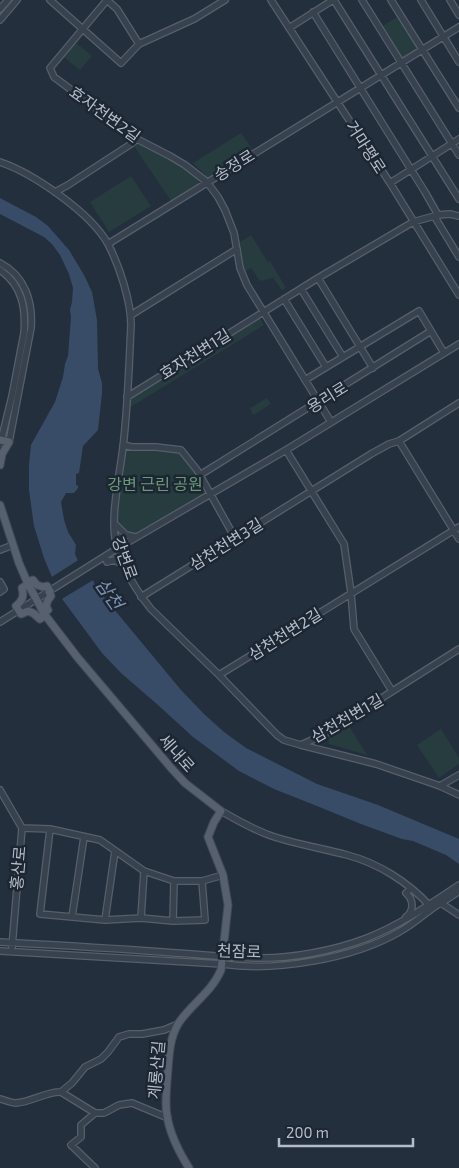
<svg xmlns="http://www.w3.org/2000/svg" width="459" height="1168" font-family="'Exo 2','Noto Sans KR',sans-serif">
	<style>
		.green { fill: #263c3f }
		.water { fill: #394c67 }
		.pier { fill: #242f3e }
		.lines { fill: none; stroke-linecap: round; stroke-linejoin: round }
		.minor-casing { stroke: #565f6c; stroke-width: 8 }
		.major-casing { stroke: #414a57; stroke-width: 9 }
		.minor { stroke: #38414e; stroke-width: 5.5 }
		.major { stroke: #56606e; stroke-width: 7 }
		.labels { text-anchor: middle; stroke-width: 5; stroke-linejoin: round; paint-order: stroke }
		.street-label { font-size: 16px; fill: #b4bcc9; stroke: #1d2633 }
		.park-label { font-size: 16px; fill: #6b9a76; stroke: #1d2633 }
		.water-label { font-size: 18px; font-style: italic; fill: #7c92b1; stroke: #1d2633 }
	</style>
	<rect width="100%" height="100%" fill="#242f3e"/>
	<path class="green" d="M399 16 420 48 402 59 381 27Z
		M74 41 92 56 80 70 62 56Z
		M241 133 253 150 208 178 193 163Z
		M139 143 194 173 199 180 198 185 171 201 134 146Z
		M131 176 151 206 109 232 90 202Z
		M251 235 268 262 270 261 286 288 282 290 273 278 260 281 251 268 242 273 236 245Z
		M260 318 264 325 129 408 130 398Z
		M267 398 271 404 253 415 250 408Z
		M123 445 181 450 211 494 118 548 114 527Z
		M349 726 367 755 329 744 328 739Z
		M441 729 459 758V764L439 778 417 745Z"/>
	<path class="water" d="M0 198 36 217 48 226 69 250 84 275 92 292 97 320 98 369 102 383V393L98 430 83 446 79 473 76 474V485L78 486V488L74 493H66L61 502 64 520 68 532 76 545 75 554 78 561 89 567 94 583 103 596 181 690 204 714 224 732 246 748 317 784 378 805 459 839V864L446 855 413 841 402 839 361 824 317 806 274 789 239 771 193 737 158 705 121 673 102 653 60 596 44 558 34 526 29 490V465L31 445 55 402 63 377 65 364 68 356 71 317 70 310 72 302 73 288 69 274 60 255 52 244 44 237 0 214Z"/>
	<path class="pier" d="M80 559 91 565 95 579 60 600 50 578Z"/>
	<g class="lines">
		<defs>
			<path id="minor" d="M50 0 121 63 139 44 194 19 225 0
				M107 0 50 68 54 77 137 139 170 156 185 165 207 182 218 197 225 210 234 233 240 268 247 285 331 422
				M107 0 117 9 139 44
				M271 0 390 183 459 295
				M334 0 459 199
				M362 0 459 155
				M391 0 459 108
				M421 0 459 62
				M450 0 459 15
				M0 9 8 0
				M313 12 425 192 438 215 436 219 459 257
				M0 20 17 0
				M289 28 333 0
				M0 162C33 173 91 213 108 244 119 265 131 301 131 325 129 365 128 406 123 447 120 473 111 513 115 538 120 564 135 589 151 609L219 675 277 735 284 740 301 745 376 764 440 786 459 795
				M390 183 459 139
				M55 192 68 185 131 144 137 139
				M108 244 459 27
				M0 263C25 276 33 302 31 328L9 442
				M0 270C22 285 26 308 24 333L12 396 1 441 2 454
				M318 278 373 368
				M301 289 343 357
				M284 299 326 367
				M131 315 237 249
				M305 380 419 311 431 331
				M127 397 318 278 413 222 438 215 450 214 459 216
				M399 441 459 539
				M123 445 132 447H156L181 450 197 470 235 538
				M286 450 344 544 351 593 354 629 392 691
				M200 475 431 331 444 353
				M114 523 126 535 136 537
				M0 550 13 545
				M105 557 107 562 114 560 120 563 123 562
				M0 582 4 589 0 592
				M141 597 371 454 389 444 399 441 459 403
				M0 622 118 548 286 450 459 344
				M219 675 459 527
				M301 745 325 734 459 649
				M440 786 459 775
				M0 790 22 828 12 947
				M221 811C237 820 252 829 269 835 294 844 321 848 347 855 378 863 408 882 430 906
				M22 828 50 829 100 840 144 871 174 881H202L223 875
				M50 829 40 914 105 920 141 918 173 921 205 920 202 881
				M441 903 459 915
				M72 917 84 837
				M406 917C414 911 414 900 406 893L411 888
				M141 918 144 871
				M105 920 115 851
				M173 921 174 881
				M0 942C55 945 109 948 163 952 194 954 224 957 255 958 290 959 333 951 367 938 400 925 429 905 459 885
				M0 951 222 964C275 972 352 959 399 932 412 925 422 916 433 908 442 902 451 897 459 891
				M61 1092 72 1083 85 1067 101 1059 108 1052 119 1037 129 1034H142L164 1030 178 1024
				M0 1099C5 1100 11 1103 16 1103 31 1102 48 1091 61 1092L95 1113H104L119 1105 132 1103 168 1118
				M95 1113 81 1125V1137L71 1145 95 1168"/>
			<path id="major" d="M0 440 9 442 2 454 0 465
				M0 505 19 563 28 584 45 615 78 658 172 769 185 783 221 811 214 822 208 837 223 875 228 905 221 970C212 992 190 1005 178 1024 170 1038 169 1054 168 1069 167 1080 166 1092 166 1104 166 1127 177 1149 189 1168
				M28 582 33 580 37 585 43 587 47 586 50 591
				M28 584 22 588C24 596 23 600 16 606L21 614 28 611 33 613 40 619 45 615
				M43 613 48 610 46 606 48 600 51 596 49 592"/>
		</defs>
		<use href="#minor" class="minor-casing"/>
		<use href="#major" class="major-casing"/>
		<use href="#minor" class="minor"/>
		<use href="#major" class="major"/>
	</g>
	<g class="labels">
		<g class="street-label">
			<text transform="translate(105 114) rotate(36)" y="6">효자천변2길</text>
			<text transform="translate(366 147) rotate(57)" y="6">거마평로</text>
			<text transform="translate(234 165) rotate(-32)" y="6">송정로</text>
			<text transform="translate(195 354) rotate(-32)" y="6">효자천변1길</text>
			<text transform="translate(327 397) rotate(-32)" y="6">용리로</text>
			<text transform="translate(226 544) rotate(-32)" y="6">삼천천변3길</text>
			<text transform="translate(125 558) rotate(70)" y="6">강변로</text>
			<text transform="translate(285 634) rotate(-32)" y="6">삼천천변2길</text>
			<text transform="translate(347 718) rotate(-30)" y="6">삼천천변1길</text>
			<text transform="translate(177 753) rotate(48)" y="6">세내로</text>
			<text transform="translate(18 868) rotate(-85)" y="6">홍산로</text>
			<text transform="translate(239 951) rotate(2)" y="6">천잠로</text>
			<text transform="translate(156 1070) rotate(-85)" y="6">계룡산길</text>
		</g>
		<g class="park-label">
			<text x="155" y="490">강변 근린 공원</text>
		</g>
		<g class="water-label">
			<text transform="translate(109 594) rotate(55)" y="6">삼천</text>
		</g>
	</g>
	<path d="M279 1138v8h134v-8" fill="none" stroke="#b4bcc9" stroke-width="2.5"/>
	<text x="286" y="1138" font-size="15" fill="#b4bcc9" stroke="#1d2633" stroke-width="4" paint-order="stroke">200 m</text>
</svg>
